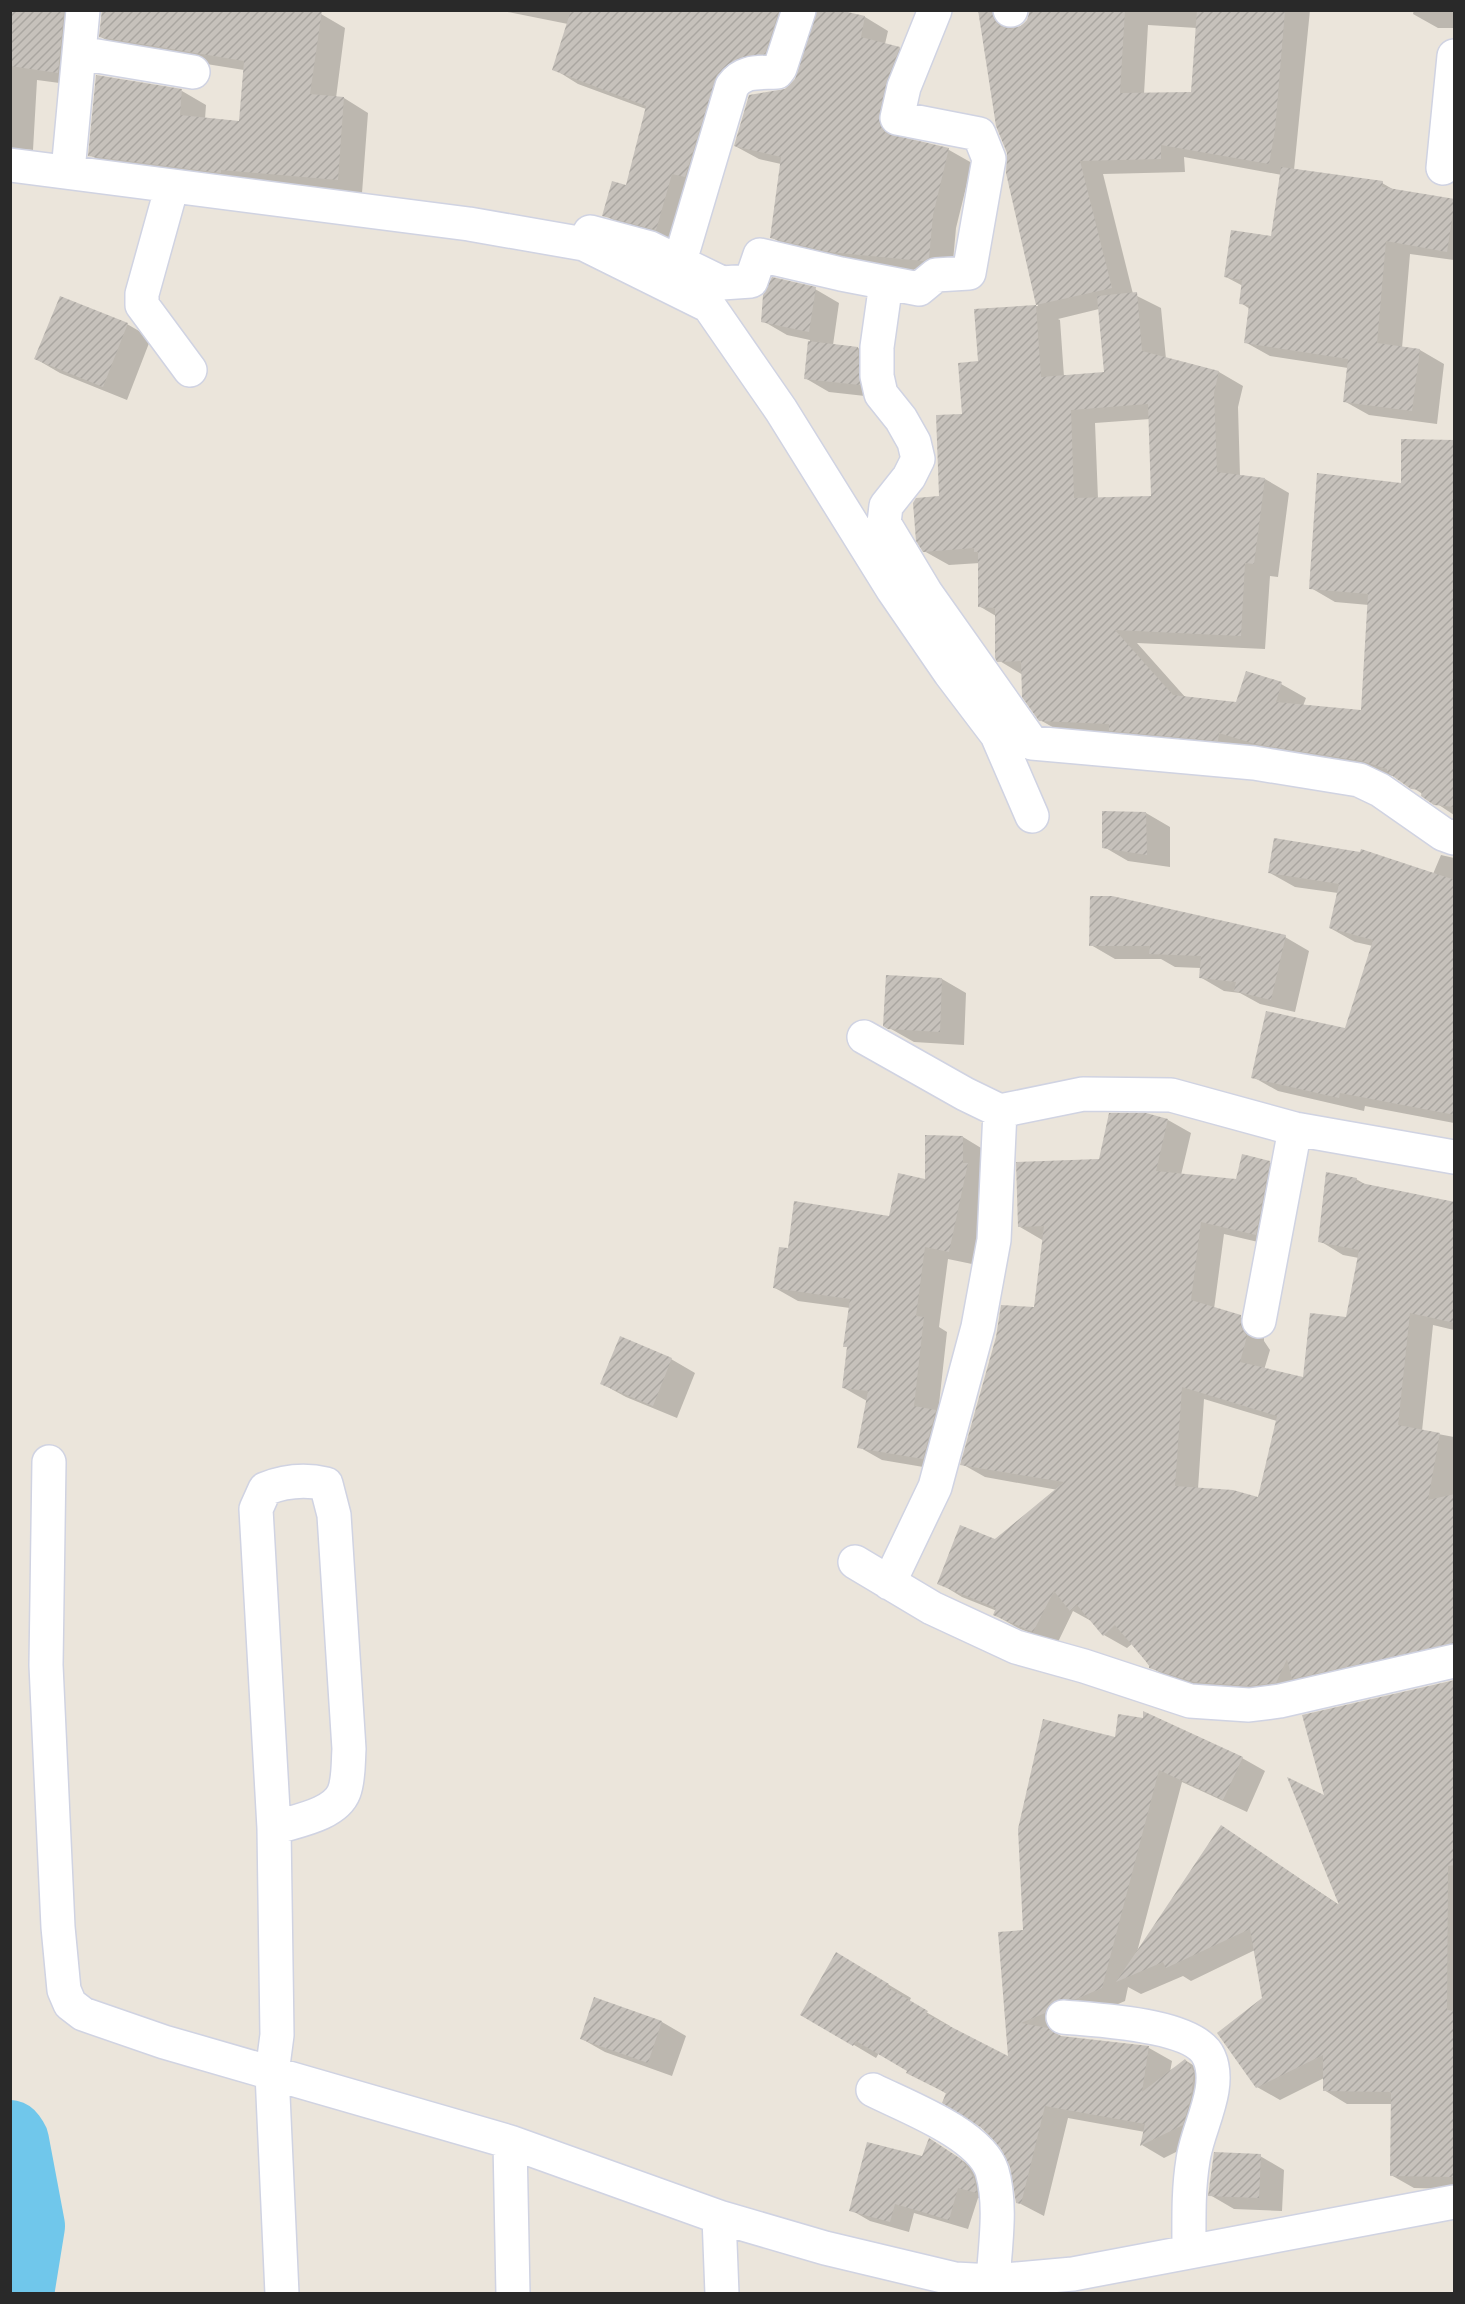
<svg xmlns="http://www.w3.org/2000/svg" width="1465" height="2304" font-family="'Golos Text',sans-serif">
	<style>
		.shadow { fill: #0003; fill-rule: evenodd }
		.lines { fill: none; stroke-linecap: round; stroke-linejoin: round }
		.river { stroke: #70c7eb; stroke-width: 70 }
		.building { fill: url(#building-hatch); fill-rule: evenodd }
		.minor-casing { stroke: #d0d3e2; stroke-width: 36 }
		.minor { stroke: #fff; stroke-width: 33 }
	</style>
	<defs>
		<pattern id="building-hatch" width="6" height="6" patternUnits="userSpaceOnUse" patternTransform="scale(1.5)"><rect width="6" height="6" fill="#c6c1bb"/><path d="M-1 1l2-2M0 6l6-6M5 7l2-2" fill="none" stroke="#aaa6a1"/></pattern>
	</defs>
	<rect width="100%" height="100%" fill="#ebe5db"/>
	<path class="shadow" d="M10 10H95L82 86 37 80 33 150 10 148Z
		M102 10H297L321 14 345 28 336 98H344L368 113 362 193 114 169 90 155 182 91 206 105 205 119 241 123 244 70 125 51 101 37Z
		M498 10H810L742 88 680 243 629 229 604 215 627 187 646 109 578 84 554 69 568 24Z
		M980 10H1021L1015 25 1016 29 1028 21 1031 10H1310L1294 170 1382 183 1396 191 1453 200 1454 188V260L1410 254 1402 348 1420 350 1444 364 1437 424 1369 415 1344 401 1348 368 1270 356 1245 342 1250 309 1241 303 1243 286 1226 277 1273 238 1282 175 1184 157 1185 172 1103 174 1133 294 1161 308 1166 359 1219 372 1243 386 1238 407 1240 476 1265 479 1289 493 1278 577 1270 576 1265 649 1137 643 1186 698 1237 704 1281 684 1306 698 1303 706 1363 712 1369 605 1335 602 1311 588 1402 485 1454 441V815L1397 777 1388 775 1281 758 1065 734 1040 720 1023 675 998 660 996 616 979 606 980 563 949 565 924 551 979 363 976 310 1038 306 1007 172 1008 152ZM1148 25 1197 28 1192 93 1144 94ZM1099 309 1105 374 1064 377 1060 320 1058 319ZM1150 419 1153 498 1098 499 1095 423Z
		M1414 10H1454V28H1438L1413 14Z
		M865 17 888 31 885 44 899 48 923 61 902 128 903 139 949 150 972 163 956 228 952 272 947 274 854 265 795 251 771 237 781 164 759 159 735 146 750 96 786 90Z
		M815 289 839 303 833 345 858 348 882 362 883 398 829 392 805 378 810 340 787 335 763 321Z
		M127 324 151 338 127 400 60 373 36 359Z
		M1146 813 1170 827V867L1128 861 1104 847Z
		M1441 855 1454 858V1123L1365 1106 1364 1111 1278 1091 1253 1077 1346 1030 1373 946 1355 942 1330 928 1338 893 1295 887 1270 873 1433 874Z
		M1285 937 1309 951 1295 1012 1260 1004 1240 993 1224 991 1200 977 1201 968 1175 967 1161 959H1115L1091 945Z
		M887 976 942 979 966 993 964 1045 914 1042 884 1025Z
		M1146 1115 1168 1120 1191 1133 1181 1175 1237 1180 1269 1162 1293 1175 1279 1247 1224 1234 1214 1309 1240 1317 1264 1330V1341L1270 1350 1264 1370 1305 1379 1347 1319 1359 1258 1343 1255 1320 1241 1356 1179 1368 1186 1454 1203V1330L1433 1325 1422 1431 1454 1437V1660L1218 1695 1173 1680 1150 1667 1133 1643 1127 1648 1104 1635 1093 1622 1073 1611 1057 1644 1018 1628 995 1615 997 1611 962 1597 939 1583 1058 1490 985 1477 962 1464 1035 1308 1044 1241 1020 1227 1100 1161ZM1204 1399 1277 1421 1259 1499 1198 1489Z
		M963 1137 986 1151 991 1178 972 1264 948 1259 939 1327 947 1332 938 1413 947 1471 882 1460 859 1447 867 1401 844 1388 850 1308 798 1301 775 1288 789 1250 890 1217Z
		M671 1359 695 1373 677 1418 626 1397 602 1384Z
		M1454 1682V2189L1414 2188 1391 2175 1392 2104H1347L1324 2090V2078L1280 2100 1257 2087 1264 1999 1255 1950 1191 1981 1183 1976 1141 1994 1128 1987 1125 2001 1053 2032 1062 2037 1149 2048 1172 2061 1170 2072 1185 2060 1207 2074 1206 2137 1164 2158 1142 2145 1145 2132 1068 2118 1044 2216 1017 2202 1012 2166 1002 2148 947 2094 879 2053 876 2058 802 2014 837 1954 911 1998 909 2002 950 2026 949 2027 1010 2058 1025 1932 1116 1738 1242 1758 1265 1771 1247 1812 1182 1782 1137 1952 1221 1827 1341 1906 1327 1797Z
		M595 1999 662 2022 686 2036 672 2076 605 2052 582 2039Z
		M948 2151 980 2172 996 2202 978 2198 968 2229 914 2213 909 2232 870 2221 851 2210 923 2158Z
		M1260 2156 1284 2170 1282 2211 1234 2209 1210 2195Z"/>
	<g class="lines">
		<path class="river" d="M10 2135 14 2141 30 2226 19 2294"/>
	</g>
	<path class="building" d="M10 10H64L58 73 10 66Z
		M102 10H322L310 94 344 97 338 180 221 170V173L88 156 96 75 182 89 180 115 239 121 244 61 99 37Z
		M571 10H779L765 54 738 58 717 74 685 177 672 174 656 230 602 216 612 181 626 185 646 106 552 70Z
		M817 10H839L865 16 861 37 900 47 887 80 879 114V123L885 133 949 148 933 215 929 258 923 261 829 252 770 238 781 157 734 146 749 95 785 89 795 79Z
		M978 10H991L994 20 1000 26 1010 29 1021 26 1027 20 1030 10H1125L1120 93 1191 92 1197 10H1285L1275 130 1269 164 1161 145V159L1080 161 1112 288 1036 305 1006 173 1007 153 996 126Z
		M1281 167 1383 181 1382 187 1455 199 1447 252 1386 241 1377 343 1420 349 1412 411 1343 402 1348 359 1244 343 1249 305 1239 304 1242 280 1224 277 1231 230 1271 236Z
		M772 277 816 287 809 332 761 322 763 295Z
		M1137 292 1142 351 1219 371 1214 393 1217 472 1265 478 1254 564 1245 563 1241 636 1115 630 1173 695 1236 702 1246 671 1282 682 1276 702 1361 710 1368 594 1309 589 1317 473 1401 483V439L1455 440V807L1434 805 1421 796 1422 790 1411 789 1387 772V769L1362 761 1255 744 1219 733 1218 741 1109 731V724L1039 721 1022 697 1021 661 997 662 995 658V608L978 607V552H974V548L923 552 916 541 913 503 916 498 939 496 936 415 962 414 958 363 978 361 974 309 1036 305 1041 377 1104 372 1097 296ZM1148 404 1151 496 1074 498 1071 410Z
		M60 296 128 323 103 387 34 359Z
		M808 341 858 347 860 385 804 379Z
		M1102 811 1146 812 1147 855 1102 848Z
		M1274 838 1360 852 1361 849 1455 880V1115L1340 1093 1339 1098 1251 1078 1266 1011 1345 1028 1373 940 1329 928 1339 884 1268 873Z
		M1090 896H1112L1286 935 1271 1000 1234 991 1236 982 1199 978 1201 956 1149 954 1150 946H1089Z
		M886 975 942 978 940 1032 888 1029 883 1026Z
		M1109 1113H1146L1168 1119 1156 1171 1236 1179 1242 1154 1270 1161 1256 1235 1201 1222 1191 1300 1241 1315V1327L1247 1336 1240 1362 1303 1377 1310 1313 1346 1317 1359 1250 1318 1242 1326 1172 1357 1178 1356 1182 1455 1202V1323L1410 1313 1398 1425 1440 1433 1428 1500 1455 1494V1643L1292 1679 1287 1659 1276 1683 1248 1686 1194 1682 1149 1668V1665L1115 1625 1103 1636 1077 1605 1070 1611 1054 1591 1033 1632 993 1615 996 1608 937 1584 960 1525 995 1539 1064 1482 960 1465 996 1337 1001 1305 1034 1307 1044 1226 1018 1227 1016 1162 1099 1159ZM1182 1387 1277 1416 1258 1497 1233 1490 1175 1486Z
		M925 1135 963 1136V1163H968L949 1252 925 1247 916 1316 924 1317 914 1406 936 1410 923 1459 857 1448 868 1391 842 1388 847 1347H843L850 1299 773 1288 779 1247 788 1248 794 1201 889 1216 898 1173 925 1179Z
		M620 1336 672 1358 653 1406 600 1384Z
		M1455 1680V1865L1448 1866 1447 2010 1455 2011V2177L1390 2176 1391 2092 1323 2091V2055L1256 2088 1217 2033 1262 1998 1250 1929 1166 1968 1163 1962 1116 1982 1221 1825 1339 1905 1287 1777 1324 1795 1302 1715Z
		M1143 1711 1243 1757 1223 1800 1159 1770 1102 1988 1076 1999 1056 2000 1048 2006 1045 2013 1021 2023 1048 2028 1061 2036 1149 2046 1142 2092 1185 2059 1194 2072 1191 2097 1183 2125 1140 2146 1145 2124 1045 2106 1021 2204 1016 2203 1010 2167 1001 2149 985 2130 942 2103 946 2093 906 2073 907 2071 856 2041 853 2046 800 2015 836 1952 889 1984 887 1987 928 2011 926 2014 1008 2056 998 1932 1023 1930 1018 1829 1043 1719 1115 1737 1118 1714 1143 1718Z
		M594 1997 662 2021 648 2063 580 2039Z
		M929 2138 961 2159 974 2178 977 2193 958 2188 949 2220 895 2204 890 2222 849 2211 867 2142 922 2156Z
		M1214 2152 1261 2154 1259 2198 1208 2196Z"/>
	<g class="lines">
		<defs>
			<path id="minor" d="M1010 10H1011
				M79 53 193 72
				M10 165 469 224 584 244 709 306 781 410 893 590 950 673 997 735 1032 816
				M1443 168 1454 56
				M68 171 83 10
				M172 186 142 294V305L190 370
				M590 232 650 248 722 283 751 281 760 255 841 274 919 289 936 275 969 273 989 159 979 134 897 118 904 87 935 10
				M680 261 732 86C743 70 759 73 777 72L780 68 799 10
				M886 283 877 347V376L881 394 901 419 914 442 918 459 909 477 886 506 884 523 926 593 1032 743 1254 763 1359 780 1380 790 1443 834 1454 838
				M864 1037 965 1094 1000 1111 1083 1094 1171 1095 1295 1129 1454 1157
				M1259 1321 1295 1129
				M49 1462 46 1665 58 1927 64 1990 70 2004 83 2014 164 2042 510 2142 719 2217 825 2248 955 2279 993 2281 1073 2274 1454 2202
				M855 1562 932 1608 1016 1647 1084 1666 1190 1701 1249 1705 1280 1701 1454 1661
				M889 1583 935 1487 978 1327 994 1240 1000 1111
				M274 1828C295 1821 335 1815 344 1792 349 1779 348 1763 349 1749L334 1515 326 1484C305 1479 285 1481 265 1489L256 1509 274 1828 277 2035 272 2073 282 2294
				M1063 2017C1095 2020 1195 2024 1209 2057 1223 2088 1197 2129 1193 2160 1188 2190 1189 2221 1189 2252
				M873 2090C907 2107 980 2134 992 2171 1002 2205 995 2246 993 2281
				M510 2142 513 2294
				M719 2217 722 2294"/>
		</defs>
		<use href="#minor" class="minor-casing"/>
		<use href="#minor" class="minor"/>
	</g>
	<rect width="1465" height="2304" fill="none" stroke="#292929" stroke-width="24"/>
</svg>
